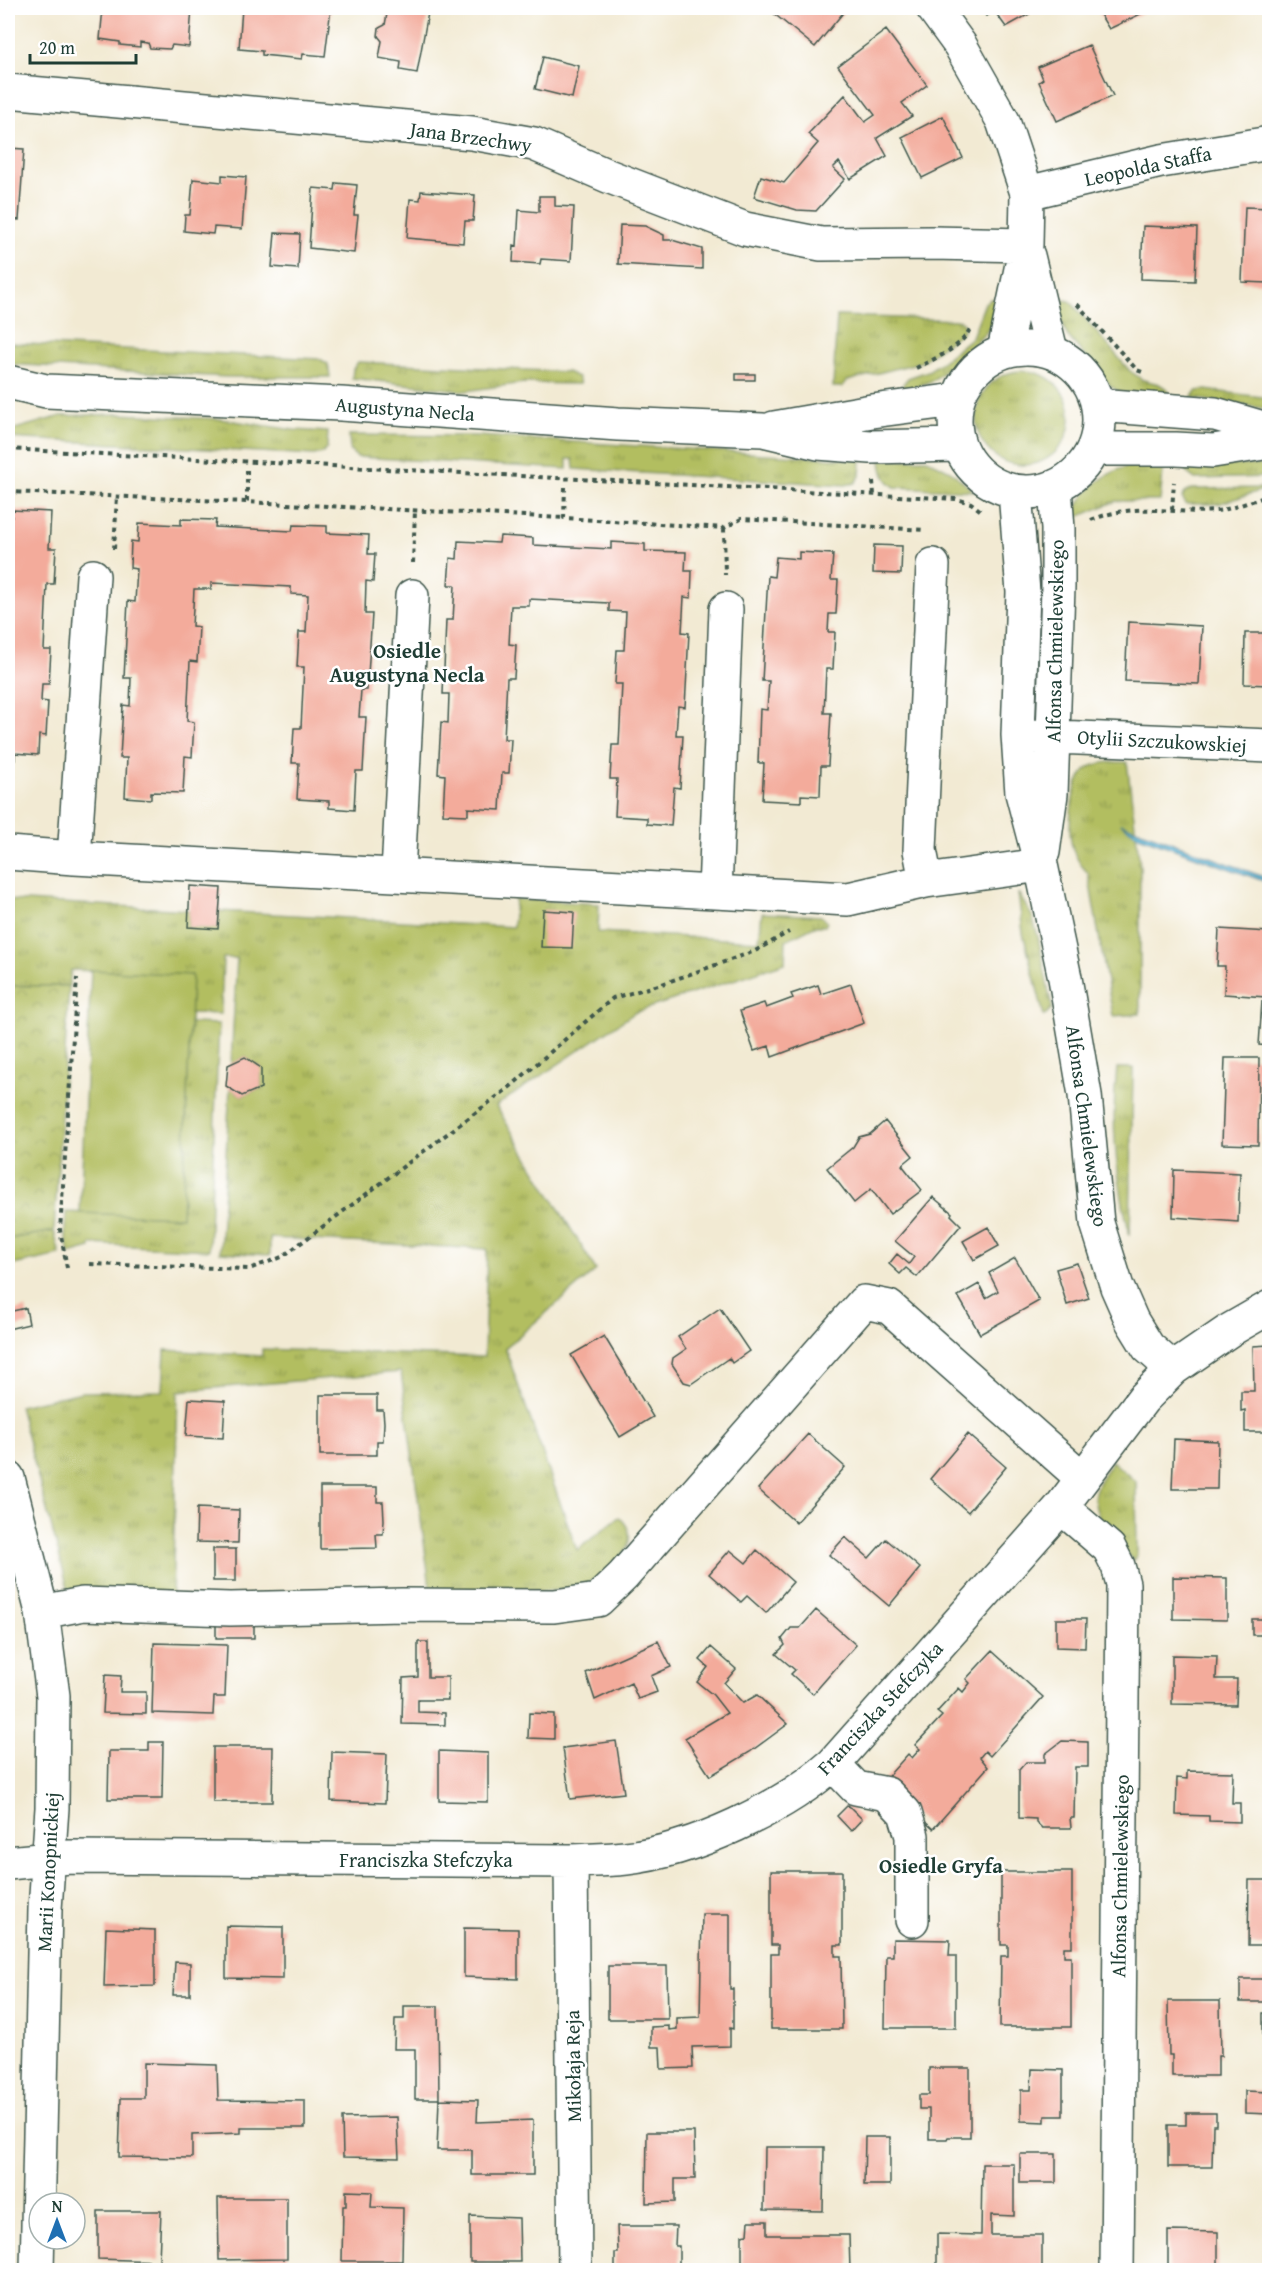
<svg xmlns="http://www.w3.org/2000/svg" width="1277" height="2278" font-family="'Gentium Book Plus',serif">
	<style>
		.grass { fill: url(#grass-tufts); stroke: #687e4a; stroke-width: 1.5 }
		.park { fill: url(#park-crowns); stroke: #687e4a; stroke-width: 1.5 }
		.garden { fill: #b2be60; stroke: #687e4a; stroke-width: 1.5 }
		.water { fill: #57b1d4; stroke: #3b7784; stroke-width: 1.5 }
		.building { fill: #f3ab9b }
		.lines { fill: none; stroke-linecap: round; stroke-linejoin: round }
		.minor-casing { stroke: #3f574c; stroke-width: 36 }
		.major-casing { stroke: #3f574c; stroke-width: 36 }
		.path { stroke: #3f574c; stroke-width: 4; stroke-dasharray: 4.5 4.5; stroke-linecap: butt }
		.minor { stroke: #fff; stroke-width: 33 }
		.major { stroke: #fff; stroke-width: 33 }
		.labels { text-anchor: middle; stroke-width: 5; stroke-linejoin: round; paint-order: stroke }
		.street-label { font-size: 20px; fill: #1f3d34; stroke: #fff }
		.neighbourhood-label { font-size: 21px; font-weight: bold; fill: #1f3d34; stroke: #fff }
	</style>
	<defs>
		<pattern id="grass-tufts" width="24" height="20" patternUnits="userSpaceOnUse" patternTransform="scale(1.5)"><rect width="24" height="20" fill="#b2be60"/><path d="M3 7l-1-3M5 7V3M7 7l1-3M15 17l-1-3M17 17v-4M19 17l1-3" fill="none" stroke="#909c50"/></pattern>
		<pattern id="park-crowns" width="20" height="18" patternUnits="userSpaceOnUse" patternTransform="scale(1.5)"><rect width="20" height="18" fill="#b2be60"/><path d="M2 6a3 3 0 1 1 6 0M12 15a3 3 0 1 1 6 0" fill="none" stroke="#909c50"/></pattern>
	</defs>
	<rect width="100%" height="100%" fill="#fff"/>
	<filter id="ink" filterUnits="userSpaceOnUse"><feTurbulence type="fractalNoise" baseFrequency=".0167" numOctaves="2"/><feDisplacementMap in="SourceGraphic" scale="12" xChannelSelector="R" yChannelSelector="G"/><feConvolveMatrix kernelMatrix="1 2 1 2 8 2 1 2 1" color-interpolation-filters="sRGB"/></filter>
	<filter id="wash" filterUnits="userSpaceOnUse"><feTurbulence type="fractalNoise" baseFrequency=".008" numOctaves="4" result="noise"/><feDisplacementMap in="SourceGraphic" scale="24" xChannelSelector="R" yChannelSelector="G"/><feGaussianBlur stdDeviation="1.35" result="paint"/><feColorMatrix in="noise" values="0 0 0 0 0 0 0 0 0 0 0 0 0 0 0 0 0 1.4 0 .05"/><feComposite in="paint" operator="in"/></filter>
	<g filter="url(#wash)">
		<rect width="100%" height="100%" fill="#f2ead3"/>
		<path class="grass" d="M990 299H1000C991 335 987 331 962 355 937 378 937 381 903 391V384L908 378 928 371 943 361 972 337 985 303Z
			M1056 299 1070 301 1130 371 1143 380 1159 384 1167 389 1168 394 1121 393 1110 386 1067 335 1059 314Z
			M837 316 959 320 963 322 964 327 962 332 921 362 847 381 842 387H833Z
			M8 343 320 359 328 364 330 377H226L8 364Z
			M358 362 567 372 578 377 580 384 523 383 465 391 352 378 353 369Z
			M976 418a47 47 0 1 1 94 0a47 47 0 1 1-94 0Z
			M1205 390 1269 398V409L1191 398 1196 391Z
			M118 414 220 419 294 430 328 432 327 447 323 453 314 455 8 438V431L61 416Z
			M349 435 478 436 861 460 860 476 855 483 845 485 574 469 573 459H567V469L357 457 350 451Z
			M927 459 952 472 973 491 895 487C884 480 882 472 881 460Z
			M1141 463H1164L1160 501H1116L1073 519C1082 486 1110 469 1141 463Z
			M1185 465H1269V477L1195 479 1186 472Z
			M1269 488 1218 504H1186L1182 498 1185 493 1191 489Z
			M1127 762 1140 866V1014L1113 1016 1088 873C1081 866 1077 860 1073 850 1067 829 1070 780 1090 767 1101 761 1115 762 1127 762Z
			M1018 893 1032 916 1038 937 1052 1008 1044 1016 1023 933Z
			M515 899 599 904 598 932 759 941 762 913 821 916 827 922 825 926H814L786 940 785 963 636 1012 496 1106 596 1270 505 1348 577 1550 619 1517C652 1545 599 1579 575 1590L431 1594 401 1372 178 1391 172 1599 70 1596 19 1406 82 1392 163 1391 165 1350 262 1356V1349L484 1357 487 1249 270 1238V1255L220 1252 230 1088 242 1096 261 1088V1068L245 1057 231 1064 237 958H223L221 1014 190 1013 192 975 71 970 69 986H8V900L189 910 188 927 218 929 219 911 513 927Z
			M190 1023 219 1024 209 1250 91 1244V1248L69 1254 65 1232 66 1212 182 1217Z
			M1117 1068H1133L1130 1236C1117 1182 1110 1123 1117 1068Z
			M54 1231 60 1255 8 1266V1239Z
			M1112 1461 1136 1482 1137 1552 1136 1558 1133 1561C1118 1542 1085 1513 1097 1486 1100 1478 1107 1469 1112 1461Z"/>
		<path class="park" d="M8 986H69L54 1231 8 1239Z"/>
		<path class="garden" d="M91 970 192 975 182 1217 80 1213Z"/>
		<path class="water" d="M1120 823 1269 879V883L1139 836Z"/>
		<g id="blocks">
			<path class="building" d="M103 8H192L189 47 172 45 170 49 150 48 148 43 140 42V47L120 45V42L100 39Z
				M242 8H331L325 56 303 54 302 59 262 55V51L239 49Z
				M388 8 428 13 417 73 400 70 401 62 379 58 382 41 378 36 379 28 385 25Z
				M767 8H847L815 47Z
				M980 8H1040L1006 27 995 12 986 16Z
				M1096 8H1153L1109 29Z
				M886 30 927 85 902 103 912 116 877 138 887 156 850 179 839 162 833 168 845 179 816 211 797 210 754 197 761 176 784 183 818 143 808 134 845 95 865 122 875 115 838 66Z
				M1089 45 1113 96 1057 121 1039 82 1043 79 1038 67Z
				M543 57 579 66 572 98 535 89Z
				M943 116 963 158 922 178 902 137Z
				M8 148 24 149 19 220 8 219Z
				M222 175 246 177 242 229 214 227 213 234 184 231 185 215H190L193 179 222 182Z
				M336 183 357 185 354 215H358L354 253 309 248 313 188 335 190Z
				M421 191 475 195 473 221H465L463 243 407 238 410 199 420 200Z
				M539 196H555V206L574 207 571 261 541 259 540 264 513 262 514 245 517 246 519 210 539 212Z
				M1245 207 1269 208V283L1242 282Z
				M620 225 645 226 664 235V240H672L702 249V269L618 264Z
				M1143 226 1197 228 1195 281 1141 279Z
				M275 233 300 234 298 269 272 267Z
				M736 374H755V380H736Z
				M12 510 51 512 49 548H56L54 584H47L44 650H51L49 684H42L41 701 48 702 46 736 39 735 38 755 15 753V760H8V517H12Z
				M181 519 216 520 215 527 292 531 293 525 327 526V533L369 535 368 554H375L373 582 366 581 365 614H372L367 690H361L359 717H366L363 771H356L354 810 329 808V801L297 799 299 763H292L294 728H301L304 667H297L299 632H306L308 595 291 594V587L211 583V589H194L192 626 199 627 197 662 190 661 187 721 194 722 192 757 185 756 183 793 151 792V799L125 797 127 758H120L123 705 130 706 131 678H124L128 601 135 602 137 569 130 568 131 541 138 542 139 523 181 525Z
				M500 536 533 538V545L611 549V542L645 544V551L686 552 685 571H692L691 598 684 597 682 632 689 633 685 707 678 706 676 735H683L680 788 674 787 671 826 647 824V818L615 816 617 779H610L612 745H619L622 684H615L617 650H624L626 612 609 611V603L529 599V606H511L509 644 516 645 514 678H507L504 739H511L509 773H502L500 810 468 808V815L443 814 445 775 438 774 441 722 448 723 449 694H443L446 620H453L455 585H448L450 558 457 559 458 541 499 543Z
				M874 545 902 546 901 574 873 573Z
				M799 552 833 554 831 580H838L836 614H829L828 632H835L833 669H826L824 713H831L828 766H821L820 796 801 795V802L762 800 764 763H758L760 709 767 710 769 681H762L768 576 774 577 776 557 799 559Z
				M1128 622 1202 626 1199 684 1125 681Z
				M1245 633H1269V685L1244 684Z
				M190 886 221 888 218 929 188 927Z
				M543 910 574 912 572 948 541 947Z
				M1219 929 1269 932V1046L1259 1045 1262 1001 1266 1002V997L1224 994 1225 966H1217Z
				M851 984 864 1023 772 1057 769 1046 754 1051 740 1011 764 1003 766 1008 793 998 791 994 818 985 821 994Z
				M245 1057 261 1068V1088L242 1096 226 1086 228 1065Z
				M1225 1058H1259L1258 1145 1222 1144Z
				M885 1121 913 1156 902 1165 922 1190 890 1214 871 1189 854 1203 827 1168 853 1147 859 1137 870 1134Z
				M1174 1170 1240 1173 1238 1222 1173 1217Z
				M933 1197 952 1213 951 1215 961 1225 917 1277 906 1268 900 1274 889 1264 897 1254 909 1264 914 1257 895 1241Z
				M988 1227 999 1246 974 1260 963 1241Z
				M1015 1258 1039 1301 980 1334 958 1296 979 1284 986 1298 998 1291 989 1273Z
				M1077 1263 1089 1298 1067 1305 1056 1269Z
				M26 1308 29 1324 8 1329V1312Z
				M720 1308 749 1351 732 1363 729 1358 691 1384 684 1382 672 1364 673 1358 686 1349 678 1337Z
				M604 1336 653 1417 620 1437 571 1355Z
				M1269 1345V1432H1245V1410L1241 1411V1391H1254L1253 1346Z
				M320 1395H377V1410H383L384 1423 383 1441H377V1455H320Z
				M189 1399 225 1401 223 1438 186 1436Z
				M808 1434 845 1467 796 1523 758 1489Z
				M968 1434 1006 1467 968 1512 930 1479Z
				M1174 1439 1218 1441 1217 1489H1172Z
				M320 1487H377V1502H383L384 1520 383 1534H376L377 1548 320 1549Z
				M197 1508 239 1510 238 1543 196 1542Z
				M845 1537 869 1558 886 1539 920 1568 889 1606 829 1555Z
				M213 1549H236V1581H213Z
				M730 1550 746 1563 757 1550 793 1582 766 1613 747 1596 741 1602 709 1574Z
				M1173 1577 1227 1578V1620L1173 1619Z
				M816 1610 856 1645 813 1694 791 1674 795 1670 776 1654 785 1645 782 1639 791 1628H800Z
				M216 1619H254V1638H216Z
				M1056 1619H1086L1085 1648 1056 1647Z
				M1252 1619H1269V1635H1252Z
				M658 1641 671 1667 651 1676 657 1692 638 1699 631 1683 595 1700 586 1673Z
				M418 1642H428V1677H448V1700H418V1712L445 1713V1725L402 1724 403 1678 418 1677Z
				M154 1643 227 1645 225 1697H214L213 1715 152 1713Z
				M711 1647 736 1669 724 1683 743 1703 757 1695 788 1724 750 1752 710 1776 685 1738 727 1713 713 1695 697 1682 708 1667 700 1660Z
				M992 1651 1043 1697 990 1756 985 1751 980 1757 988 1767 933 1829 882 1783 908 1754 912 1758 920 1749 915 1745 942 1716 937 1712 959 1688 963 1692 970 1683 966 1679Z
				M1172 1655 1217 1656 1216 1679H1237L1236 1705 1172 1704Z
				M105 1675 121 1676 120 1692H146V1714L103 1713Z
				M529 1713 554 1714V1739L528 1738Z
				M616 1741 624 1793 570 1799 563 1748Z
				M1062 1741 1088 1742V1767H1075L1074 1818H1070L1071 1828H1042L1036 1822V1819L1019 1818V1770L1026 1762H1045V1754Z
				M149 1742H163L162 1799H108L109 1751H149Z
				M213 1747H273L272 1802H213Z
				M439 1751 488 1753V1802L439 1801Z
				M332 1752 387 1754 385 1803 331 1801Z
				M1187 1771 1233 1772 1232 1803H1240V1822L1209 1821V1816L1176 1815 1177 1778 1187 1779Z
				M848 1805 862 1819 851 1831 837 1816Z
				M771 1871H842V1945H835V1956H841L842 2029H771V1954H778V1945H771Z
				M1001 1872H1072V1947H1064V1956H1071V2027H1000L1001 1956H1008V1945H1001Z
				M1249 1880H1269V1945H1248Z
				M702 1914H730V1989H733V2029L730 2028V2046L692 2047 693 2068 661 2069 660 2047H651V2027L669 2026V2030L677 2029V2018L700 2017Z
				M226 1926 283 1927V1979L226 1978Z
				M106 1928 155 1930V1986L104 1987Z
				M464 1928 518 1929V1979L464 1977Z
				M893 1939 950 1940 949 1956H956V2028H885L886 1956H893Z
				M175 1962 190 1963V1995H173Z
				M608 1966H667L668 2019H608Z
				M1240 1979H1269V2002H1240Z
				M1168 2001H1220L1221 2056H1218V2076H1172V2055H1169Z
				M404 2006H438L439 2099 478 2100 477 2122 533 2120V2175H472V2150H437L439 2099H415V2049H394L395 2019H404Z
				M1263 2013H1269V2035H1263Z
				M144 2063 217 2065 218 2100 305 2101V2128H241V2133L192 2135V2158L119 2157 121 2098H144Z
				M929 2068H970V2137H948L947 2139H929V2109H919V2095H929Z
				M1032 2069 1063 2070V2116H1045V2122L1021 2121V2090H1031Z
				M1245 2091 1269 2092V2114L1245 2113Z
				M1186 2113H1216V2125H1213L1212 2167H1168V2125H1186Z
				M397 2117 399 2158 343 2157 342 2118Z
				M647 2132H694L695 2179H675V2202L646 2203Z
				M865 2137H890V2185H864Z
				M765 2147H824L823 2211 764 2210Z
				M1020 2154H1056V2183H1020Z
				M982 2164H1014V2216L991 2215V2235H1042V2270H937V2234L981 2235Z
				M346 2191 372 2192 371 2207 403 2208 402 2261H342L343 2206H346Z
				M218 2198H287V2259L219 2260Z
				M98 2211H161L159 2261 98 2259Z
				M470 2216 519 2218 520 2262H470Z
				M749 2221H767V2235H849L850 2270H742V2235L748 2234Z
				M617 2226H676L675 2246H679V2270H615V2253H618Z
				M1168 2231 1218 2232V2270H1168Z"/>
		</g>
	</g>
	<g filter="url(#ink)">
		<use href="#blocks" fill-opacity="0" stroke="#3f574c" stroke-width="1.5"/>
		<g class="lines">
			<defs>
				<path id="minor" d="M933 8 960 45 1003 121 1027 193 1026 245 1004 351
					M8 91 472 133 534 144 608 176 745 229 821 244 933 243 1026 245
					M1027 193 1161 161 1270 143
					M1028 256 1051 351
					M1015 492 1023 592 1018 735 1022 793 1041 865 1065 978 1085 1095 1097 1223 1117 1287 1132 1321 1148 1347 1173 1369
					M93 576 74 858 848 899 926 881 1041 865
					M1032 736 1270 746
					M1043 852 1051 794 1058 587V529L1055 487
					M8 853 74 858
					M398 874 412 596
					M926 881 920 850 933 565
					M715 892 726 609
					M8 1478 42 1612 53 1696 52 1808 45 1909 37 2270
					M1061 1507 1109 1548 1118 1566 1123 1584 1117 2270
					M42 1612 83 1604 230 1609 402 1605 554 1606 598 1600 623 1576 864 1302 889 1307 1082 1478
					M833 1764 856 1788 887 1794 905 1813 912 1836V1920
					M571 1861 575 2270
					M8 1863 70 1857 571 1861C589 1860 608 1860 626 1858 693 1851 783 1808 833 1764L1061 1507 1143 1399 1173 1369 1230 1330 1270 1307"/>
				<path id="major" d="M955 420a72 72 0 1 1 144 0a72 72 0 1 1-144 0Z
					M8 382 46 391 341 404 618 424 763 430 818 443 871 447 958 445
					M1098 405 1215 414 1270 430
					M774 428 872 411 956 400
					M1094 449H1176L1213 451 1270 442"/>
			</defs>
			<use href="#minor" class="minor-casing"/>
			<use href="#major" class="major-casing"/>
			<path class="path" d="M1077 304 1137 370 1142 372
				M916 368C934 359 964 347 971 326
				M8 449 956 499 971 503 981 511
				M247 470V502L564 518
				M873 481 874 495
				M565 487 564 518 724 528 741 519 925 530
				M11 492 12 459
				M8 493 11 492 247 502
				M1172 510 1174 482
				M1091 520C1139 501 1169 515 1216 511 1234 509 1251 500 1270 496
				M724 528 725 575
				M114 549 117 496
				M413 563 415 510
				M90 1264 249 1269 282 1257 510 1087 613 998 662 984 755 951 789 932
				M67 1268 60 1230 77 978"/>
			<use href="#minor" class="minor"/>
			<use href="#major" class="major"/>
		</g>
	</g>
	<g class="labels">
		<g class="street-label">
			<text transform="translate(471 137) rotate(8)" y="7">Jana Brzechwy</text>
			<text transform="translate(1148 166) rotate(-12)" y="7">Leopolda Staffa</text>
			<text transform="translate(405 409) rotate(4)" y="7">Augustyna Necla</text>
			<text transform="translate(1055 641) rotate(-89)" y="7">Alfonsa Chmielewskiego</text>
			<text transform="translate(1162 741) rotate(3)" y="7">Otylii Szczukowskiej</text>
			<text transform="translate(1087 1126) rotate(82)" y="7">Alfonsa Chmielewskiego</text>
			<text transform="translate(880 1708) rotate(-47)" y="7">Franciszka Stefczyka</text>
			<text x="426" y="1867">Franciszka Stefczyka</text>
			<text transform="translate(48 1872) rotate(-87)" y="7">Marii Konopnickiej</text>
			<text transform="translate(1120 1876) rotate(-89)" y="7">Alfonsa Chmielewskiego</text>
			<text transform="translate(573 2066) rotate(-91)" y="7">Mikołaja Reja</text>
		</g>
		<g class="neighbourhood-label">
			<text x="407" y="658">Osiedle<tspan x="407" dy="24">Augustyna Necla</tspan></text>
			<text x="941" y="1873">Osiedle Gryfa</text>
		</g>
	</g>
	<rect width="1277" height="2278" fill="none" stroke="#fff" stroke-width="30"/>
	<g transform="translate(57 2221)"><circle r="28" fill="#ffffff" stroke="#a5b1ae" stroke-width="1.5"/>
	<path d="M0-4.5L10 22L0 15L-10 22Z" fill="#1f6fb2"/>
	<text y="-9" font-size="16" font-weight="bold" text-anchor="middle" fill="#1f3d34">N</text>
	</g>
	<path d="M30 54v9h106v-9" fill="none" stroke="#1f3d34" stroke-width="3"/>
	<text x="39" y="54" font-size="18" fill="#1f3d34" stroke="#ffffff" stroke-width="4.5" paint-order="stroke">20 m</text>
</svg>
